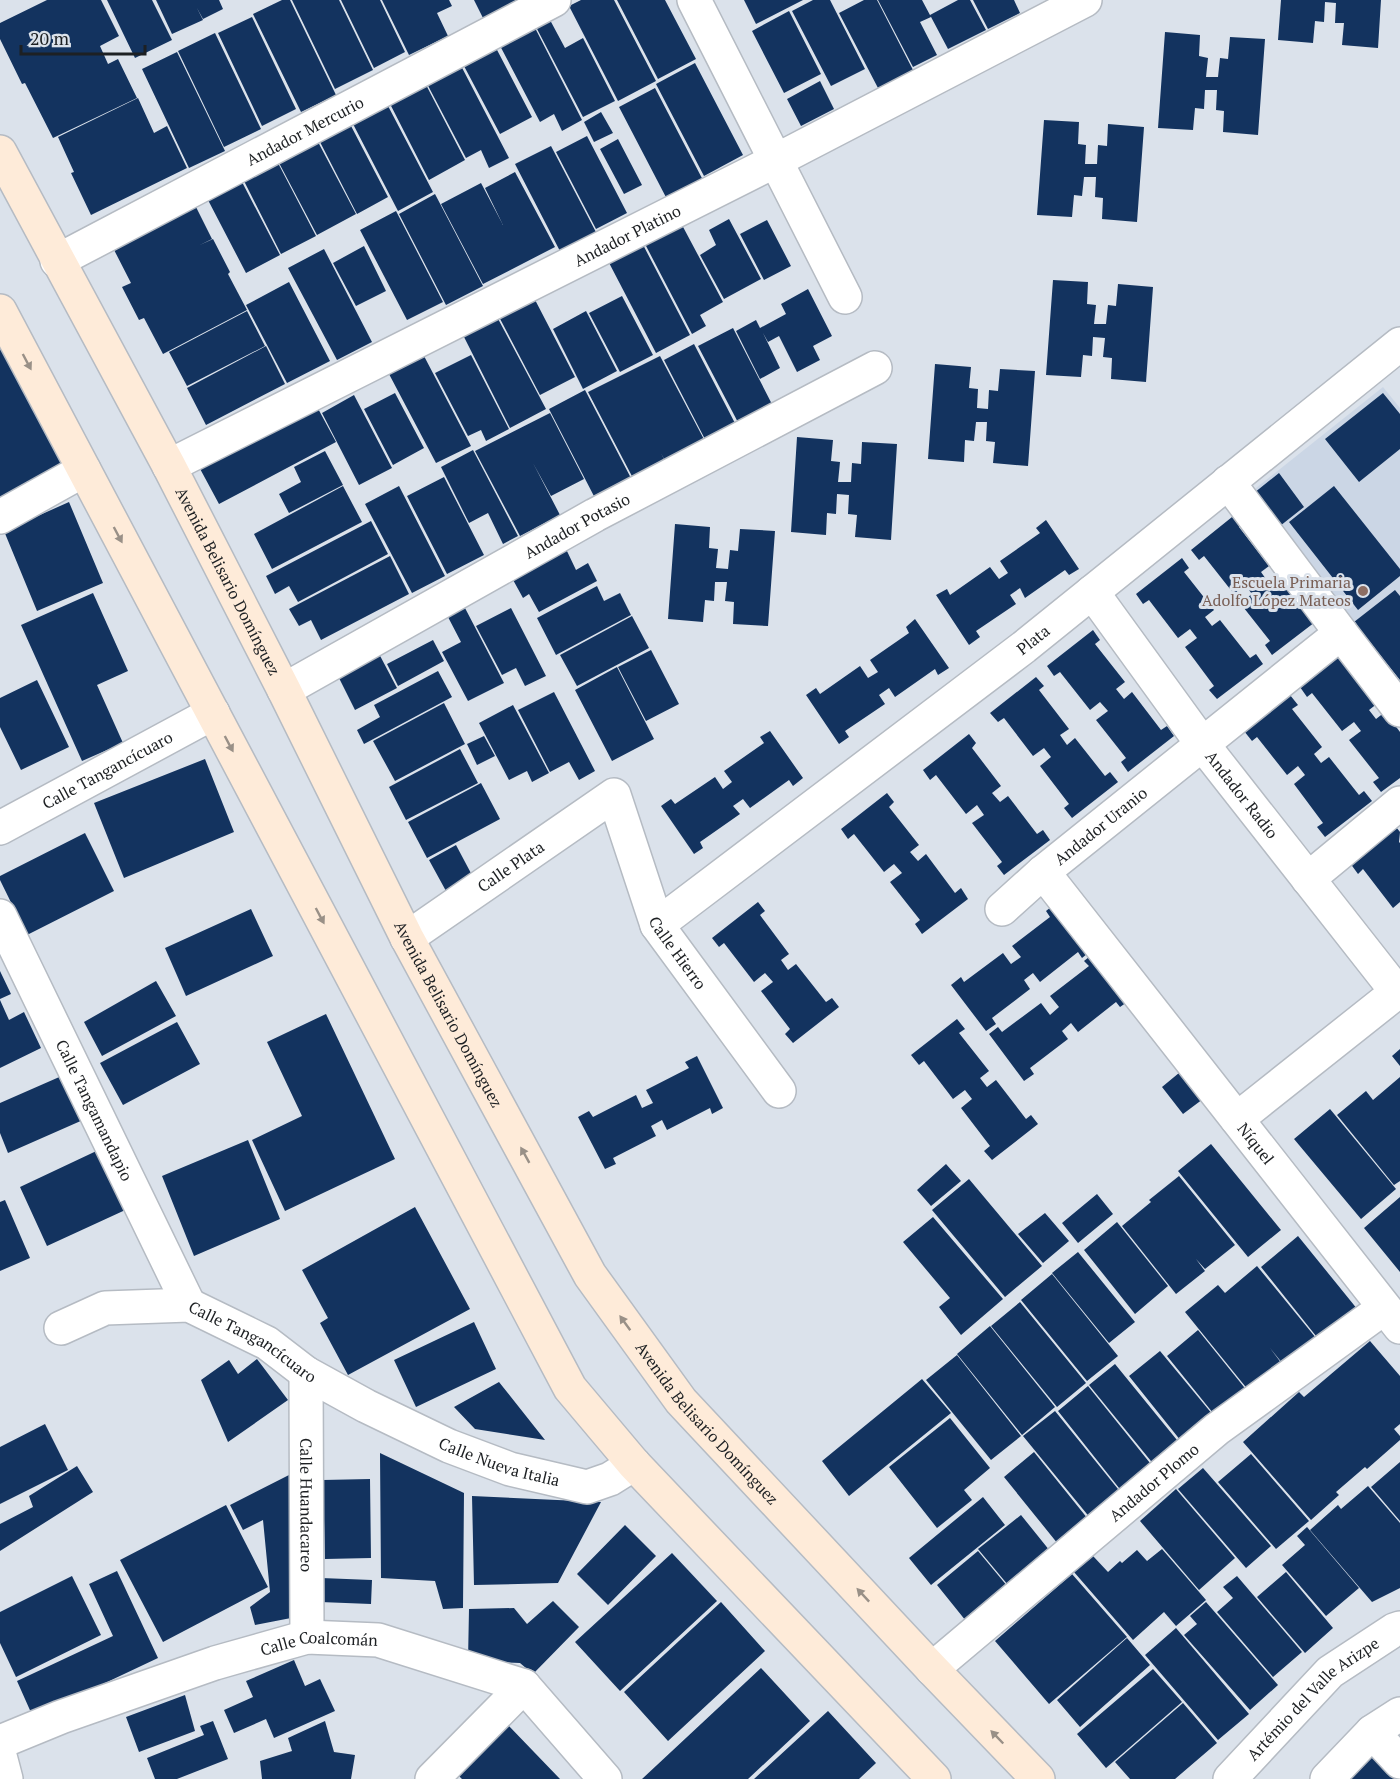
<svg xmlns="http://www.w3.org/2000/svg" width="1400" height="1779" font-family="'PT Serif',serif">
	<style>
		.built { fill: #cbd6e5 }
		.building { fill: #13335f }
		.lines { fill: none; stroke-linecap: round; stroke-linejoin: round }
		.street-casing { stroke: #b5bbc3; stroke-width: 36 }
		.secondary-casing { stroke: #b5bbc3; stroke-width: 36 }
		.street { stroke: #fff; stroke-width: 33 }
		.secondary { stroke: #feebd9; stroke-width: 33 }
		.oneway { fill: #999087 }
		.education-dot { fill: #8d6e63; stroke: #dbe2eb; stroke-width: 2 }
		.labels { text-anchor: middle; stroke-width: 6; stroke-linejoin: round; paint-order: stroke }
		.street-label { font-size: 16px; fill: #1d2023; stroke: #dbe2eb }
		.education-label { font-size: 16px; fill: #785e54; stroke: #dbe2eb; text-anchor: end }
	</style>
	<rect width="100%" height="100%" fill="#dbe2eb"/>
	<path class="built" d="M1383 387 1400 408V689L1251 492Z"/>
	<path class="building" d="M47 0H101L119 36 100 46 108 64 118 59 137 98 53 138 25 83 22 84 0 39V23Z
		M107 0H152L172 40 135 58Z
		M156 0H219L223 9 203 19 197 8 203 20 172 34Z
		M282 0H290L336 95 301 112 253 14Z
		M292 0H339L373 70 335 89Z
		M341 0H380L405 52 374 68Z
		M382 0H449L452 6 437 13 448 36 409 55Z
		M474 0H519L483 18Z
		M581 0H614L656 81 618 101 569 6Z
		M617 0H665L696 59 658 79Z
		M744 0H803L756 24Z
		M813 0H830L865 69 831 86 792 11Z
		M864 0H877L913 70 878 88 839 13Z
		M878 0H922L931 17 920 22 937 55 913 67Z
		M958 0H970L986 30 948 49 930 15Z
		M973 0H1014L1020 13 988 29Z
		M1281 0H1381L1378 48 1342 45 1344 23H1335L1336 3 1325 2 1324 22 1315 21 1313 43 1278 40Z
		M789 11 821 74 784 93 752 31Z
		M252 17 296 109 262 126 218 33Z
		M550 20 565 48 583 38 615 101 583 117 536 27Z
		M532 22 582 120 562 131 554 114 540 122 497 40Z
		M1165 32 1200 35 1199 56 1208 58 1206 77H1218L1220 58 1228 59 1230 37 1265 39 1258 135 1223 132 1224 111 1216 110 1217 90H1205L1204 109 1195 108 1193 130 1158 128Z
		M215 33 261 129 224 147 178 51Z
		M496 48 532 117 500 134 464 66Z
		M177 52 225 151 189 168 142 69Z
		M458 60 509 158 489 168 481 150 466 158 424 78Z
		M695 63 743 155 704 176 656 84Z
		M423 79 465 160 429 180 387 98Z
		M820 81 834 109 801 126 787 99Z
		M655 88 705 184 669 203 619 107Z
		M138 98 154 133 167 126 187 168 91 215 71 173 74 172 58 137Z
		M387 104 433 192 398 211 352 122Z
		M601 112 613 133 594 142 584 122Z
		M1044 120 1079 122 1078 144 1086 145 1085 164H1097L1098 145 1107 146 1108 124 1144 127 1137 222 1102 219 1103 198 1095 197 1096 177H1084L1082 196 1074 195 1072 217 1037 215Z
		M350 124 388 197 357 214 319 140Z
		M587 136 627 213 596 229 556 152Z
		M618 139 642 185 624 194 600 149Z
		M317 140 356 214 317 235 278 161Z
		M551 146 598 236 562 255 515 164Z
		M278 163 316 236 281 254 244 181Z
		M515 172 555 247 483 284 441 204 481 183 503 225 485 188Z
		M242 182 280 255 246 273 208 200Z
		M435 194 483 286 446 305 399 214Z
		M192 199 212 239 200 245 213 239 230 272 228 274 247 310 163 354 144 318 139 320 122 287 131 283 110 242Z
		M396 211 443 302 407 320 360 230Z
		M729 219 761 279 724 299 700 255 716 245 709 230Z
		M767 220 791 266 764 280 740 234Z
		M682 225 723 302 700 315 706 326 692 334 645 244Z
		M640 239 690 335 656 353 606 257Z
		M364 246 386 291 356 306 333 263Z
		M324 249 372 342 337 360 288 268Z
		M1053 280 1088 282 1087 304 1096 305 1094 324H1106L1108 305 1116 306 1118 284 1153 287 1146 382 1111 379 1112 358 1103 357 1105 338 1093 337 1092 356 1083 355 1081 377 1046 375Z
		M289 282 330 361 287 383 246 305Z
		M808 289 832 336 813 346 820 360 797 372 779 336 768 342 763 333 780 368 760 379 736 331 756 320 760 328 786 314 781 304Z
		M532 294 575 377 540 395 497 313Z
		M622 296 653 355 620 372 589 313Z
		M247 311 265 346 187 386 169 352Z
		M586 311 617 371 583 389 553 329Z
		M496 315 546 409 510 428 462 333Z
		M0 326 68 465 0 499Z
		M733 328 776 412 742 430 698 346Z
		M694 344 738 429 708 445 664 360Z
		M266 346 285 384 206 425 187 388Z
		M471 355 509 429 486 441 481 430 468 436 435 373Z
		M424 356 471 446 436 463 389 374Z
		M660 356 708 447 668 467 661 453 667 466 635 482 588 392Z
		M935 364 971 367 969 388 978 389 977 408 988 409 989 390 998 391 1000 369 1035 371 1028 466 993 463 995 442 986 441 987 422H976L974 441 965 440 964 462 928 459Z
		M585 390 633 482 597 502 549 409Z
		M395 393 424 448 393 465 364 409Z
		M1383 393 1400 414V449L1359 482 1325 439Z
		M354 395 392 468 359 485 322 413Z
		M315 403 336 442 219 504 198 465Z
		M550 413 584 479 551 496 533 463 560 515 520 536 475 451Z
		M797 437 833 440 831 461 840 462 838 482H851L852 463 861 464 862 442 897 444 891 540 855 537 857 515 848 514 849 495 837 494 836 514 827 513 826 535 791 532Z
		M473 450 518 536 503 544 488 513 469 523 441 467Z
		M325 451 343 485 289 513 279 494 301 482 294 467Z
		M1279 473 1304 507 1280 526 1254 493Z
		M444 477 484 555 447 574 407 496Z
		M343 486 362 522 272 569 254 534Z
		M399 486 445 576 412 593 365 504Z
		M1334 486 1400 569V576L1358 610 1289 522Z
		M69 502 103 583 37 611 4 531Z
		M1237 513 1245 523 1239 527 1269 566 1261 572 1268 582 1276 575 1306 614 1311 610 1319 619 1272 655 1265 645 1270 641 1240 603 1252 594 1245 585 1234 594 1204 556 1199 560 1191 550Z
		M1046 520 1079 569 1069 575 1065 570 1025 598 1020 588 1010 595 1016 604 976 631 980 637 969 645 936 595 947 589 950 595 990 567 999 579 1008 573 1000 561 1040 533 1036 528Z
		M371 521 388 554 298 602 289 586 275 594 266 576Z
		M675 524 710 527 709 548 718 549 716 568 728 569 730 550 738 551 740 529 775 531 768 626 733 624 734 602 725 601 727 582H715L714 601 705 600 703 622 668 619Z
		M566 549 576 570 588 563 597 581 539 612 529 594 523 598 512 578Z
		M390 556 409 594 321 640 311 620 299 626 289 609Z
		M1182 558 1189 568 1184 572 1214 610 1205 617 1212 626 1220 620 1250 658 1256 654 1263 664 1217 699 1209 690 1214 686 1185 647 1197 638 1190 629 1178 638 1149 600 1143 604 1136 594Z
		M597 586 604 601 620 593 631 615 556 655 537 618Z
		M1395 590 1400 596V680L1354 622Z
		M93 593 128 671 97 685 123 743 82 761 21 625Z
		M465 608 504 683 468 701 442 652 461 642 448 617Z
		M511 608 546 676 525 686 516 668 502 675 476 626Z
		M632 616 649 648 577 686 560 655Z
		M915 619 949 668 938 675 935 669 895 697 889 688 879 695 885 704 845 731 849 737 839 744 806 695 816 688 820 694 860 666 868 678 878 672 870 660 909 633 906 627Z
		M1093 630 1100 640 1095 644 1125 682 1116 689 1124 699 1132 692 1161 730 1167 726 1174 736 1128 772 1121 762 1126 758 1096 720 1108 711 1100 702 1090 710 1060 672 1054 676 1047 666Z
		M433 640 444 661 398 686 387 664Z
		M377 650 397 688 355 710 336 672Z
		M651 650 679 704 646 721 618 667Z
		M1346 650 1378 703 1369 710 1376 719 1385 712 1400 732V778L1381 792 1373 782 1379 778 1349 740 1361 731 1354 722 1342 731 1312 693 1307 697 1300 687Z
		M617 667 654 739 612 761 575 690Z
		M438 671 452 697 364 744 357 730 380 717 374 705Z
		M1036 677 1044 686 1039 690 1069 729 1060 735 1067 745 1075 738 1105 776 1110 772 1118 782 1072 818 1064 808 1069 804 1040 766 1051 757 1044 748 1033 756 1004 718 998 722 990 713Z
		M37 680 69 747 21 770 0 727V698Z
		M554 692 595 771 579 780 569 762 550 772 518 710Z
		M1290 695 1298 705 1292 709 1322 747 1314 754 1321 763 1329 757 1359 795 1364 791 1372 801 1325 837 1317 827 1323 823 1294 784 1305 775 1298 766 1287 775 1257 737 1252 741 1244 731Z
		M444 703 465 744 395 781 373 741Z
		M513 705 549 773 532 782 527 771 509 780 479 723Z
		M770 731 803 778 793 786 789 780 750 808 743 799 733 806 740 814 700 842 703 848 694 854 661 806 671 799 675 804 715 777 723 789 732 782 724 771 764 743 760 737Z
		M969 734 976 743 972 748 1001 786 992 793 1000 802 1008 796 1037 834 1043 830 1050 840 1004 875 997 866 1002 862 972 823 984 815 977 805 966 814 936 775 930 780 923 770Z
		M484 736 495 756 477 765 467 744Z
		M460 749 478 783 406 820 389 787Z
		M205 759 234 832 124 878 94 803Z
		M481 783 500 819 427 858 408 822Z
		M887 793 894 802 889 807 919 845 910 852 918 861 926 854 955 893 961 888 968 899 922 934 915 924 920 920 890 882 902 873 894 864 884 872 854 834 848 839 841 829Z
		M1396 827 1400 832 1399 842 1400 843V902L1393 908 1363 869 1358 874 1350 863Z
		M85 833 114 891 27 935 0 880V876Z
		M456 845 473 877 446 891 429 860Z
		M758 902 765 911 760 915 789 954 781 960 788 970 796 964 826 1002 832 998 839 1007 793 1043 785 1034 790 1029 761 991 773 982 765 973 754 982 724 943 719 947 712 938Z
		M1056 903 1092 950 1082 958 1078 952 1040 982 1033 973 1024 980 1030 989 992 1018 996 1024 986 1031 951 985 961 977 964 982 1003 953 1011 964 1021 957 1012 946 1050 917 1046 911Z
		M251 909 273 956 186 996 165 948Z
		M1094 953 1130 1000 1120 1007 1116 1002 1078 1032 1071 1023 1062 1031 1068 1039 1030 1068 1034 1074 1024 1081 989 1034 998 1027 1002 1032 1041 1003 1050 1015 1059 1007 1050 996 1089 966 1084 961Z
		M0 971 11 994 0 999Z
		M156 981 176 1016 102 1056 84 1022Z
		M0 1000 9 1020 24 1012 41 1048 0 1068Z
		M326 1014 395 1159 285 1211 252 1140 302 1116 267 1042Z
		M957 1019 965 1029 959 1033 989 1071 980 1078 987 1087 996 1080 1026 1119 1031 1115 1038 1124 992 1160 984 1151 990 1146 961 1108 972 1099 965 1090 953 1099 924 1061 919 1065 911 1055Z
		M177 1022 200 1064 123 1105 100 1063Z
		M1400 1049V1066L1392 1056Z
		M697 1056 723 1108 712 1114 710 1108 667 1130 662 1120 651 1126 656 1136 613 1158 616 1164 605 1169 578 1117 589 1111 593 1117 636 1095 642 1108 653 1103 646 1090 689 1068 685 1062Z
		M1185 1068 1207 1096 1183 1114 1162 1087Z
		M73 1071 92 1116 8 1153 0 1133V1103Z
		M1400 1077V1181L1394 1185 1337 1115 1366 1091 1373 1100Z
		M1330 1109 1396 1189 1361 1219 1294 1139Z
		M248 1140 280 1219 194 1256 162 1176Z
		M1211 1144 1281 1230 1248 1257 1178 1171Z
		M107 1146 134 1206 47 1246 20 1187Z
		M946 1164 961 1181 931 1206 917 1190Z
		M1179 1176 1235 1245 1205 1269 1196 1259 1205 1271 1176 1294 1122 1226 1151 1202 1149 1200Z
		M969 1179 1042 1266 1005 1297 932 1210Z
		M1097 1194 1113 1214 1078 1243 1062 1223Z
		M1400 1197V1272L1364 1228Z
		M5 1200 30 1258 0 1271V1202Z
		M415 1207 470 1309 348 1375 320 1323 328 1318 302 1270Z
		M1045 1213 1069 1241 1043 1263 1018 1234Z
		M933 1217 1003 1299 961 1335 939 1307 950 1298 903 1242Z
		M1117 1222 1168 1286 1135 1314 1084 1250Z
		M1298 1236 1358 1310 1320 1341 1261 1267Z
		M1078 1252 1135 1322 1109 1343 1052 1273Z
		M1257 1266 1316 1338 1283 1364 1270 1348 1282 1364 1249 1391 1185 1312 1218 1285 1225 1293Z
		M1052 1274 1118 1356 1087 1381 1021 1300Z
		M1020 1302 1086 1383 1057 1407 991 1326Z
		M474 1322 496 1369 416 1407 394 1360Z
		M990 1326 1055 1407 1022 1435 957 1354Z
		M1198 1330 1248 1392 1217 1418 1167 1356Z
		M1370 1341 1400 1376V1424L1394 1429 1400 1436V1440L1367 1469 1365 1467 1336 1492 1339 1495 1311 1520 1243 1442 1299 1392 1304 1397Z
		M1160 1351 1213 1415 1181 1441 1129 1376Z
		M957 1355 1021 1436 991 1460 926 1380Z
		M257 1359 288 1400 228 1442 201 1380 229 1360 238 1374Z
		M1115 1364 1181 1445 1155 1466 1089 1385Z
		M922 1379 951 1413 849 1496 822 1461Z
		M499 1382 545 1440 475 1429 454 1407Z
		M1088 1386 1154 1468 1123 1493 1058 1411Z
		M1055 1411 1122 1494 1091 1519 1023 1436Z
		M950 1418 990 1468 964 1490 972 1500 937 1528 889 1467Z
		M45 1424 68 1470 0 1504V1447Z
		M1034 1452 1088 1519 1058 1544 1004 1477Z
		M380 1453 464 1493 463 1608 443 1609 435 1581 381 1578Z
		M1251 1454 1309 1521 1276 1549 1218 1482Z
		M1400 1462V1521L1371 1487Z
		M77 1466 93 1492 0 1551V1524L33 1507 29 1496Z
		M1203 1468 1271 1546 1246 1568 1178 1489Z
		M289 1475 291 1618 255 1625 250 1607 270 1592 263 1520 243 1530 230 1505Z
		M370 1479 371 1558 325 1559 323 1480Z
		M1368 1486 1400 1523V1588L1372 1602 1310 1530 1338 1505 1341 1509Z
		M1176 1489 1235 1558 1199 1590 1140 1521Z
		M472 1496 601 1502 558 1583 474 1585Z
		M983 1497 1005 1525 931 1585 909 1558Z
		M226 1505 268 1587 163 1642 120 1560Z
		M1021 1515 1050 1551 1008 1585 978 1549Z
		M625 1525 656 1556 608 1605 577 1574Z
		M1307 1527 1359 1588 1326 1616 1282 1565 1305 1545 1297 1536Z
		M1162 1549 1206 1600 1176 1626 1164 1612 1133 1640 1074 1572 1093 1556 1108 1572 1120 1561 1122 1563 1137 1550 1147 1561Z
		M978 1551 1008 1587 966 1621 937 1585Z
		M672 1553 717 1601 620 1691 575 1642Z
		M117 1571 158 1658 33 1717 17 1681 113 1636 89 1584Z
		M1286 1572 1333 1628 1305 1653 1257 1597Z
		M1072 1574 1127 1637 1049 1704 995 1641Z
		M72 1576 101 1635 16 1677 0 1643V1612Z
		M1237 1576 1302 1652 1273 1677 1217 1612 1233 1598 1223 1587Z
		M321 1578 372 1580 371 1604 320 1602Z
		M553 1601 579 1627 533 1674 520 1663 468 1661 469 1609 514 1608 527 1624Z
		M721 1602 765 1651 668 1741 624 1692Z
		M1206 1602 1278 1685 1250 1710 1184 1635 1197 1624 1190 1616Z
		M1176 1628 1249 1714 1218 1740 1145 1655Z
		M1127 1638 1150 1665 1080 1727 1057 1700Z
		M294 1660 305 1686 320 1679 335 1711 274 1738 266 1719 234 1733 224 1710 253 1697 246 1681Z
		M761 1668 810 1721 748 1779H642Z
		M1153 1669 1182 1702 1106 1768 1077 1734Z
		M185 1695 195 1731 139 1752 126 1717Z
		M1183 1703 1217 1743 1175 1779H1130L1115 1762Z
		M828 1711 876 1763 859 1779H754Z
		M213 1721 228 1759 177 1779H155L147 1758 204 1735 200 1726Z
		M325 1721 334 1752 355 1755 351 1779H262L260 1761 292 1751 288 1738Z
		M507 1724 560 1779H462L456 1773Z
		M1371 1746 1400 1777V1779H1341Z"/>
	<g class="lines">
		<defs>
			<g id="street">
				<path d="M694 0 845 297"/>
				<path id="s1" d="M57 261 554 0"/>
				<path id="s2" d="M169 466 775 161 1085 0"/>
				<path d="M0 517 84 470"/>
				<path id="s3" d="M1092 592 1203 745 1397 992 1237 1119"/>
				<path d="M1341 633 1400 710"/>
				<path id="s4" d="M284 690 595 515 875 368"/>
				<path id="s5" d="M0 828 213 713"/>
				<path id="s6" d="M1043 872 1400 1327"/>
				<path d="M1308 879 1400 803"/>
				<path id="s7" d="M1002 909 1043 872 1341 633 1228 482"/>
				<path id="s8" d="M0 916 189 1305"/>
				<path id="s9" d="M657 925 1024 647 1400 344"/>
				<path id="s10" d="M407 938 614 795 657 925 779 1091"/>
				<path id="s11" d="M61 1328 105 1308 189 1305 267 1343 306 1373 366 1406 449 1446 510 1469 587 1487 610 1479 634 1464"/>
				<path id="s12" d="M306 1373 307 1637"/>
				<path id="s13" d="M932 1669 1217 1429 1384 1308"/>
				<path d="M1372 1732 1400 1762"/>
				<path id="s14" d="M0 1742 61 1717 215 1663 307 1637 378 1640 524 1686 605 1779"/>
				<path d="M0 1756 6 1779"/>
				<path d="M432 1779 524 1686"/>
				<path id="s15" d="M1230 1779 1330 1672 1394 1630 1400 1628"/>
				<path d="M1327 1779 1372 1732 1400 1714"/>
			</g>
			<g id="secondary">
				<path id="s16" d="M0 152 169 466 284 690 407 938 590 1275 681 1401 932 1669 1038 1779"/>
				<path d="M0 311 570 1388 634 1464 934 1779"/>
			</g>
		</defs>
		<use href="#street" class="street-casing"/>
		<use href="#secondary" class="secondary-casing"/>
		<use href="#street" class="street"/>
		<use href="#secondary" class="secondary"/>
	</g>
	<defs><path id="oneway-solid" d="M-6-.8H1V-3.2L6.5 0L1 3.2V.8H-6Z" transform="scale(1.5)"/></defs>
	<g class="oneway">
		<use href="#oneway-solid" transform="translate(27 362) rotate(62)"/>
		<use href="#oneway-solid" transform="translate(118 535) rotate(62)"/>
		<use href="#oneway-solid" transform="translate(229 744) rotate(62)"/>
		<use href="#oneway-solid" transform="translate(320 916) rotate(62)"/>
		<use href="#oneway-solid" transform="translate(525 1155) rotate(-119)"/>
		<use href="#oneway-solid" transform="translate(625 1323) rotate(-126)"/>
		<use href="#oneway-solid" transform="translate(863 1595) rotate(-133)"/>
		<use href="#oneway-solid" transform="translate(997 1737) rotate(-134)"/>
	</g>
	<circle class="education-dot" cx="1363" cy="591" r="6"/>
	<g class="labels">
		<g class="street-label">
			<text dy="6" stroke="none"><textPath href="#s1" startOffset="280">Andador Mercurio</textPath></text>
			<text dy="6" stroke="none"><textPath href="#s2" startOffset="513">Andador Platino</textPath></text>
			<text dy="6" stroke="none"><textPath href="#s4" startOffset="336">Andador Potasio</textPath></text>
			<text dy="6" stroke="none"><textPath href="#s16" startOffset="486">Avenida Belisario Domínguez</textPath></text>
			<text dy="6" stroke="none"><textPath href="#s9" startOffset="472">Plata</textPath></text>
			<text dy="6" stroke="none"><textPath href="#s5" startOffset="122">Calle Tangancícuaro</textPath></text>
			<text dy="6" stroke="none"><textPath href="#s3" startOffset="252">Andador Radio</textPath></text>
			<text dy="6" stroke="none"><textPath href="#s7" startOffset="129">Andador Uranio</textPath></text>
			<text dy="6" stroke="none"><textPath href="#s10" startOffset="126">Calle Plata</textPath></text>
			<text dy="6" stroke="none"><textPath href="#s10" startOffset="423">Calle Hierro</textPath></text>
			<text dy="6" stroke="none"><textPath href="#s16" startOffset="972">Avenida Belisario Domínguez</textPath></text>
			<text dy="6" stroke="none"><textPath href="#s8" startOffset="216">Calle Tangamandapio</textPath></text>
			<text dy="6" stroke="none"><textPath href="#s6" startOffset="345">Níquel</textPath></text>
			<text dy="6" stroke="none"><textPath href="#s11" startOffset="206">Calle Tangancícuaro</textPath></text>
			<text dy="6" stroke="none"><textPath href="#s16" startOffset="1458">Avenida Belisario Domínguez</textPath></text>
			<text dy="6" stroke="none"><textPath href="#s11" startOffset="482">Calle Nueva Italia</textPath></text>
			<text dy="6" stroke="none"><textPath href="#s13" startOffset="290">Andador Plomo</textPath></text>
			<text dy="6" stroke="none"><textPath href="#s12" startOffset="132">Calle Huandacareo</textPath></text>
			<text dy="6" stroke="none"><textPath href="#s14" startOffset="336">Calle Coalcomán</textPath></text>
			<text dy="6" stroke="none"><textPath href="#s15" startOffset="116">Artémio del Valle Arizpe</textPath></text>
		</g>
		<g class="education-label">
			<text x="1351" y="588">Escuela Primaria<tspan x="1351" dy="18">Adolfo López Mateos</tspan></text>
		</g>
	</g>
	<path d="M21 45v9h124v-9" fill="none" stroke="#1d2023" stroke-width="3"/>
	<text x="30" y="45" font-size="18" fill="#1d2023" stroke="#dbe2eb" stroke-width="4.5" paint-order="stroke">20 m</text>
</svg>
